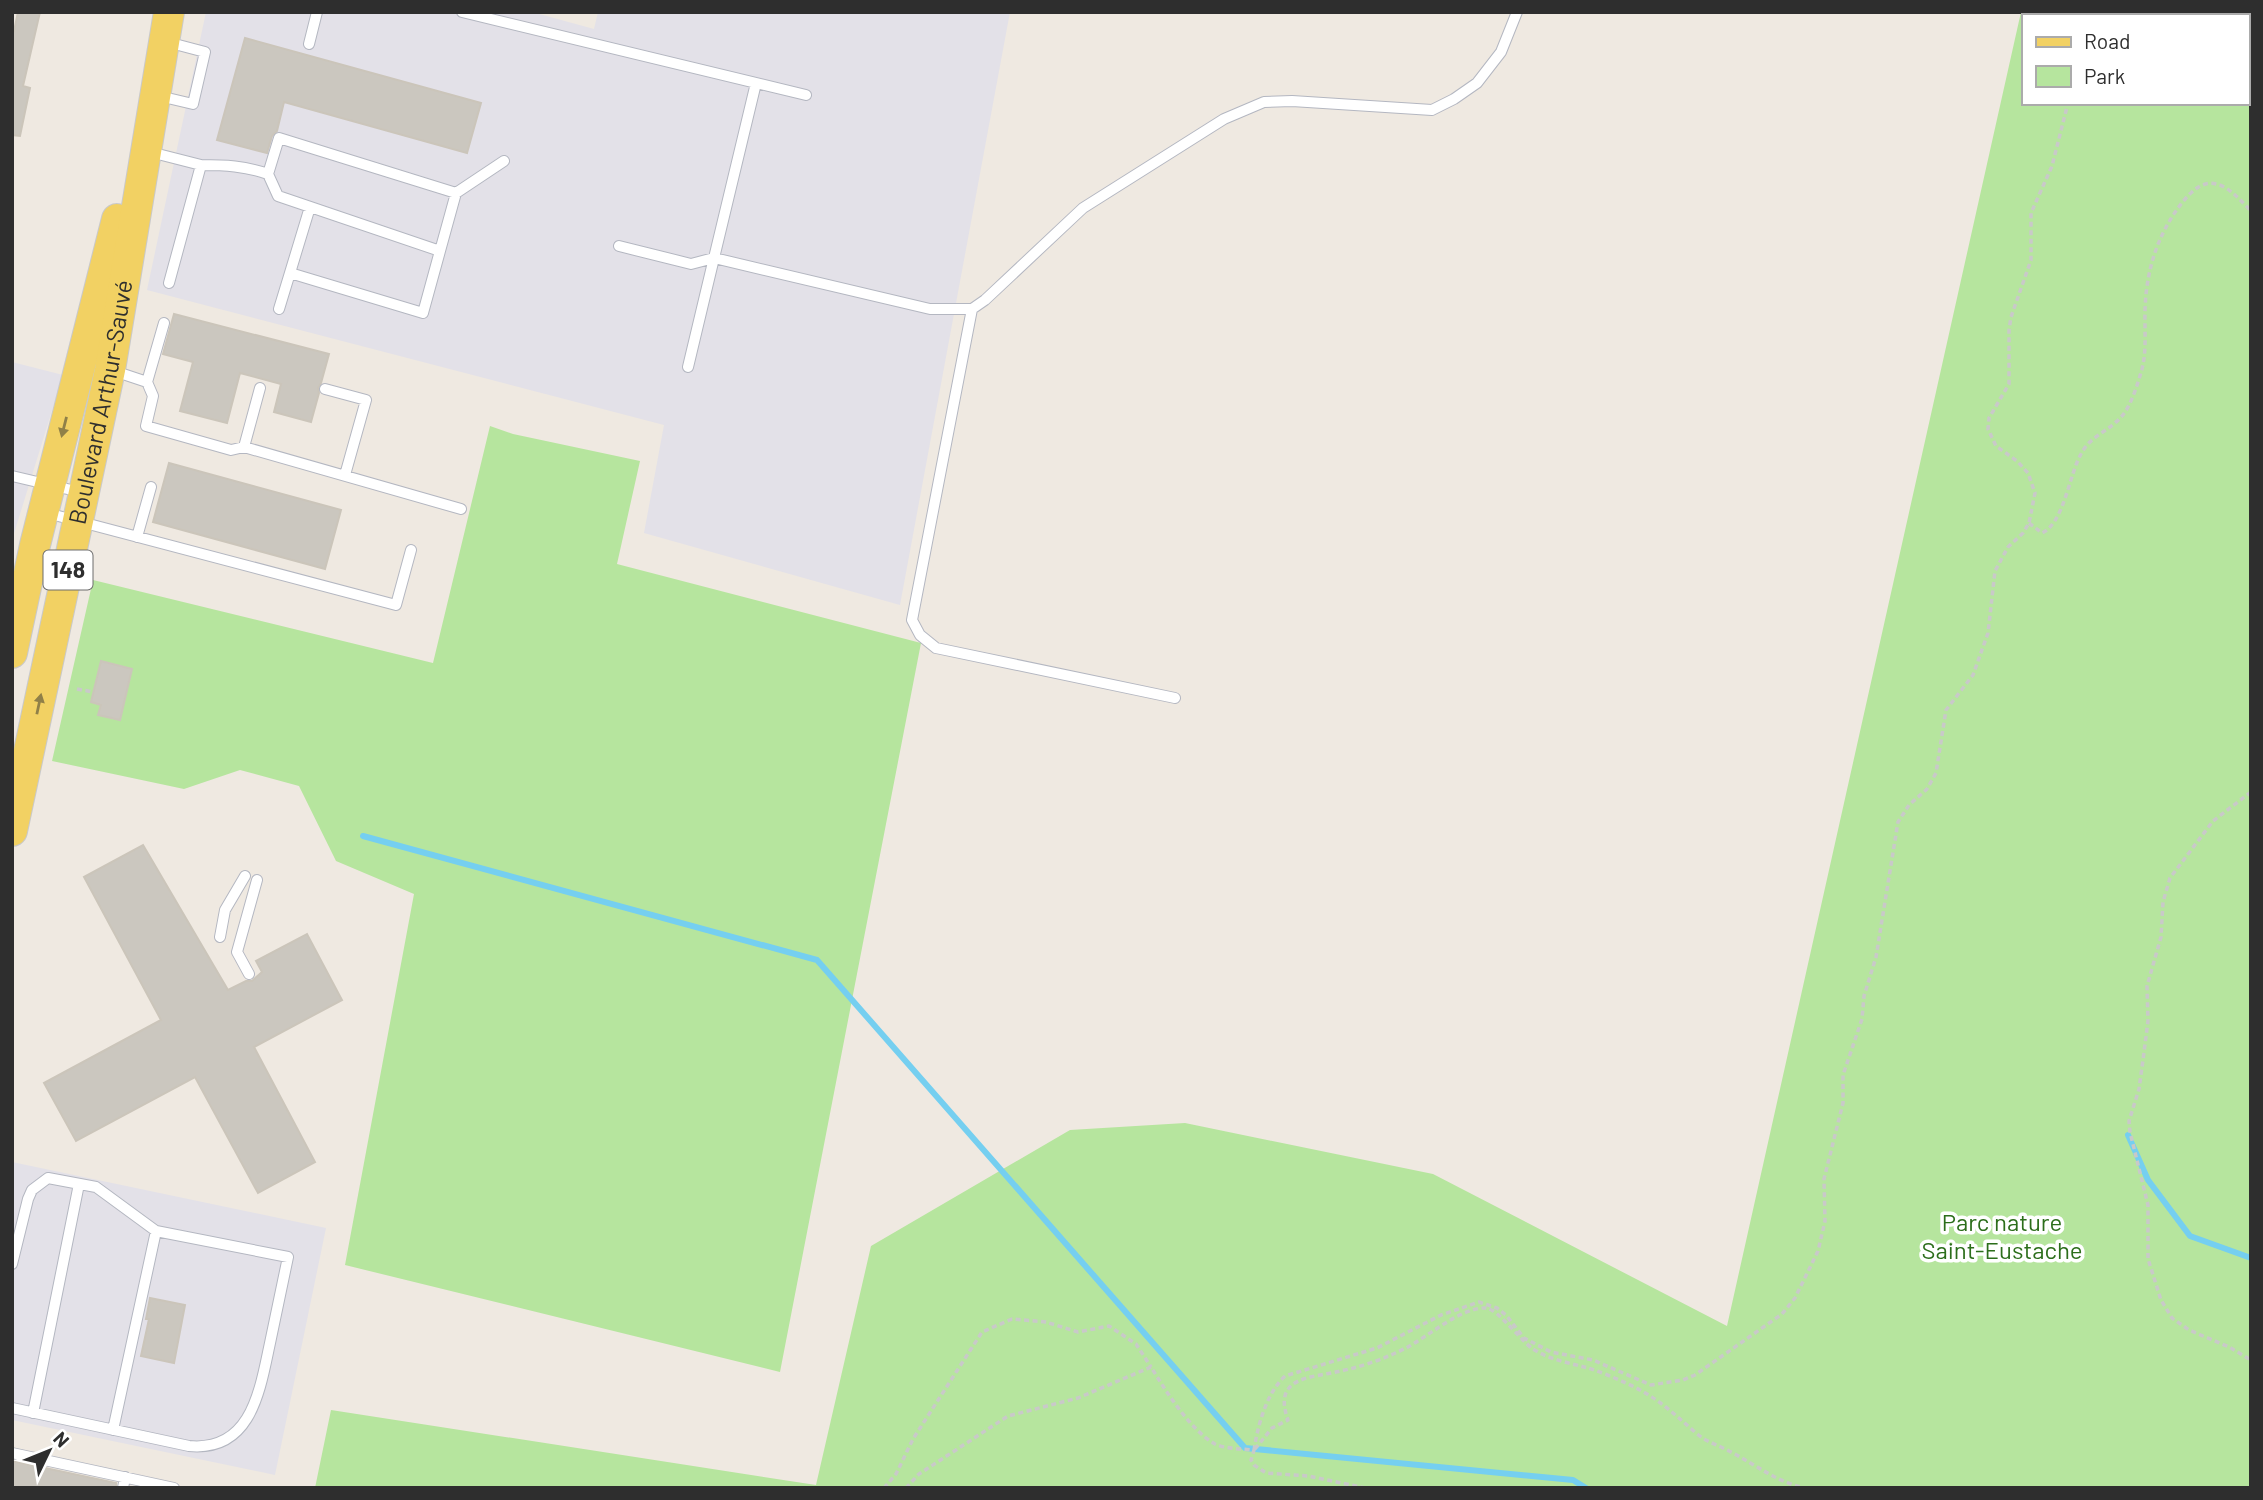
<svg xmlns="http://www.w3.org/2000/svg" width="2263" height="1500" font-family="Barlow,sans-serif">
	<style>
		.industrial { fill: #e3e1e8 }
		.green { fill: #b6e59e; fill-rule: evenodd }
		.lines { fill: none; stroke-linecap: round; stroke-linejoin: round }
		.stream { stroke: #75cff0; stroke-width: 6 }
		.building { fill: #cbc7bf; stroke: #cbc5ba; stroke-width: 2 }
		.service-casing { stroke: #b4b7c1; stroke-width: 12 }
		.primary-casing { stroke: #c9c9c9; stroke-width: 32 }
		.path { stroke: #c9c9c9; stroke-width: 3.5; stroke-dasharray: 5 3.5; stroke-linecap: butt }
		.service { stroke: #fff; stroke-width: 10 }
		.primary { stroke: #f2d163; stroke-width: 30 }
		.oneway { fill: #908048 }
		.labels { text-anchor: middle; stroke-width: 7; stroke-linejoin: round; paint-order: stroke }
		.shield { fill: #fff; stroke: #6d6d6d; stroke-width: 2 }
		.shield-label { font-size: 23px; font-weight: bold; fill: #2e2e2e }
		.street-label { font-size: 24px; fill: #2e2e2e; stroke: #fff }
		.park-label { font-size: 24px; fill: #2c6e1b; stroke: #fff }
	</style>
	<rect width="100%" height="100%" fill="#efe9e1"/>
	<path class="industrial" d="M206 12H532L594 29 598 12H1010L900 605 644 533 664 425 147 290Z
		M12 362 63 375 12 540Z
		M12 1162 326 1228 275 1475 12 1420Z"/>
	<path class="green" d="M2021 12H2251V1488H315L331 1410 816 1485 871 1246 1070 1130 1185 1123 1433 1174 1727 1326ZM2023 16H2247V103H2023Z
		M490 426 513 434 640 461 617 564 921 643 780 1372 345 1265 414 894 336 861 299 786 240 770 184 789 52 761 93 580 433 663Z"/>
	<g class="lines">
		<path class="stream" d="M363 836 817 960 1245 1448 1573 1480 1586 1488
			M2128 1135 2148 1180 2190 1236 2251 1258"/>
	</g>
	<path class="building" d="M18 12H40L23 86 30 88 20 136 12 135V30L14 31Z
		M245 38 481 103 467 153 284 102 277 131 272 136 267 153 217 140Z
		M174 314 329 354 321 383 318 388 319 393 311 422 274 412 281 384 240 373 227 423 180 411 193 362 163 354Z
		M169 463 341 510 325 569 153 522Z
		M101 661 132 669 120 720 98 715 101 705 91 702Z
		M143 845 228 990 246 981H252L262 972 256 961 307 934 342 1000 254 1047 315 1162 258 1193 195 1077 76 1141 44 1083 161 1020 84 877Z
		M150 1298 185 1305 174 1363 141 1356 149 1319H146Z
		M12 1461 116 1483V1488H12Z"/>
	<g class="lines">
		<defs>
			<path id="service" d="M462 12 806 95
				M309 44 317 12
				M756 83 714 258 930 309H972L985 300 1083 208 1224 119 1264 102 1292 101 1432 110 1454 99 1477 83 1501 52 1517 12
				M159 96 193 104 205 52 167 42
				M150 152 201 165 169 283
				M201 165C225 165 245 166 268 174L278 196 440 251 456 193 279 138 268 174
				M456 193 504 161
				M619 246 691 264 714 258 688 367
				M290 273 423 313 440 251
				M279 309 310 207
				M972 309 912 620 920 635 936 648 1175 698
				M114 371 147 382 153 396 146 426 231 450 244 447 461 509
				M147 382 164 323
				M325 389 366 400 345 475
				M244 447 260 388
				M12 476 80 492
				M47 513 396 605 411 550
				M137 537 151 487
				M220 937 225 910 245 876
				M249 974 237 952 257 880
				M12 1264 28 1199 32 1190 48 1178 96 1187 156 1231 288 1257C282 1286 276 1314 270 1343 260 1389 252 1452 189 1446L12 1408
				M33 1413 79 1184
				M113 1430 156 1231
				M12 1453 174 1488
				M123 1488 125 1477"/>
			<g id="primary">
				<path d="M12 653 35 545 117 219"/>
				<path id="s1" d="M12 831 110 370 169 12"/>
			</g>
		</defs>
		<use href="#service" class="service-casing"/>
		<use href="#primary" class="primary-casing"/>
		<path class="path" d="M2090 16 2094 12
			M2029 523 2042 533C2064 523 2069 475 2081 454 2089 438 2104 433 2116 422 2130 411 2137 386 2142 369 2146 353 2145 338 2145 322 2144 276 2156 233 2186 198 2212 168 2231 190 2251 211
			M77 689 93 692
			M2251 792 2213 821 2170 878 2163 902 2161 937 2147 986 2148 1021 2143 1060 2139 1089 2129 1121 2130 1132 2148 1205V1259L2161 1300 2172 1318 2189 1330 2229 1347 2251 1360
			M1255 1449 1272 1428 1288 1420C1272 1376 1311 1378 1341 1371 1364 1366 1386 1358 1406 1348 1429 1336 1461 1307 1486 1308 1498 1309 1520 1340 1533 1349 1550 1360 1570 1363 1588 1368 1601 1372 1615 1378 1628 1384 1657 1397 1673 1413 1696 1433 1706 1442 1718 1445 1729 1451 1755 1464 1776 1482 1805 1488
			M1254 1450C1258 1425 1266 1394 1285 1376L1377 1348 1441 1315 1479 1302 1497 1308 1506 1315 1524 1338 1551 1352 1593 1360 1651 1385 1683 1380 1695 1375 1782 1314 1795 1298 1818 1251 1825 1221 1824 1179 1843 1103V1075L1862 1019 1864 996 1876 957 1898 822 1909 805 1927 789 1936 773 1946 710 1973 675 1988 633 1995 571 2008 547 2023 533 2029 523 2035 493 2028 473 2017 461 1996 446 1988 429 1989 418 2009 384V330L2011 317 2031 260V213L2052 166 2068 103
			M884 1488 896 1474 913 1439 982 1332 1012 1319 1046 1322 1078 1332 1109 1326 1136 1344 1151 1367
			M906 1488 919 1474 1008 1416 1078 1398 1151 1367C1165 1390 1191 1431 1215 1444 1226 1449 1243 1449 1254 1450L1251 1460 1254 1465 1266 1473 1308 1476 1365 1488"/>
		<use href="#service" class="service"/>
		<use href="#primary" class="primary"/>
	</g>
	<defs><path id="oneway-solid" d="M-6-.8H1V-3.2L6.5 0L1 3.2V.8H-6Z" transform="scale(1.75)"/></defs>
	<g class="oneway">
		<use href="#oneway-solid" transform="translate(64 427) rotate(104)"/>
		<use href="#oneway-solid" transform="translate(39 704) rotate(-78)"/>
	</g>
	<g class="labels">
		<rect class="shield" x="43.5" y="550.5" width="49" height="39" rx="5"/>
		<g class="shield-label">
			<text x="68" y="578">148</text>
		</g>
		<g class="street-label">
			<text dy="8" stroke="none"><textPath href="#s1" startOffset="438">Boulevard Arthur-Sauvé</textPath></text>
		</g>
		<g class="park-label">
			<text x="2002" y="1231">Parc nature<tspan x="2002" dy="28">Saint-Eustache</tspan></text>
		</g>
	</g>
	<rect width="2263" height="1500" fill="none" stroke="#2e2e2e" stroke-width="28"/>
	<rect x="2022" y="14" width="228" height="91" fill="#ffffff" stroke="#ababab" stroke-width="2"/>
	<rect x="2036" y="37" width="35" height="10" fill="#f2d163" stroke="#ababab" stroke-width="2"/>
	<text x="2084" y="49" font-size="21" fill="#2e2e2e">Road</text>
	<rect x="2036" y="66" width="35" height="21" fill="#b6e59e" stroke="#ababab" stroke-width="2"/>
	<text x="2084" y="84" font-size="21" fill="#2e2e2e">Park</text>
	<g transform="translate(49 1451) rotate(47)" stroke="#ffffff" stroke-width="5" paint-order="stroke">
	<path d="M0-5L12 26L0 18L-12 26Z" fill="#2e2e2e"/>
	<text y="-10" font-size="19" font-weight="bold" text-anchor="middle" fill="#2e2e2e">N</text>
	</g>
</svg>
